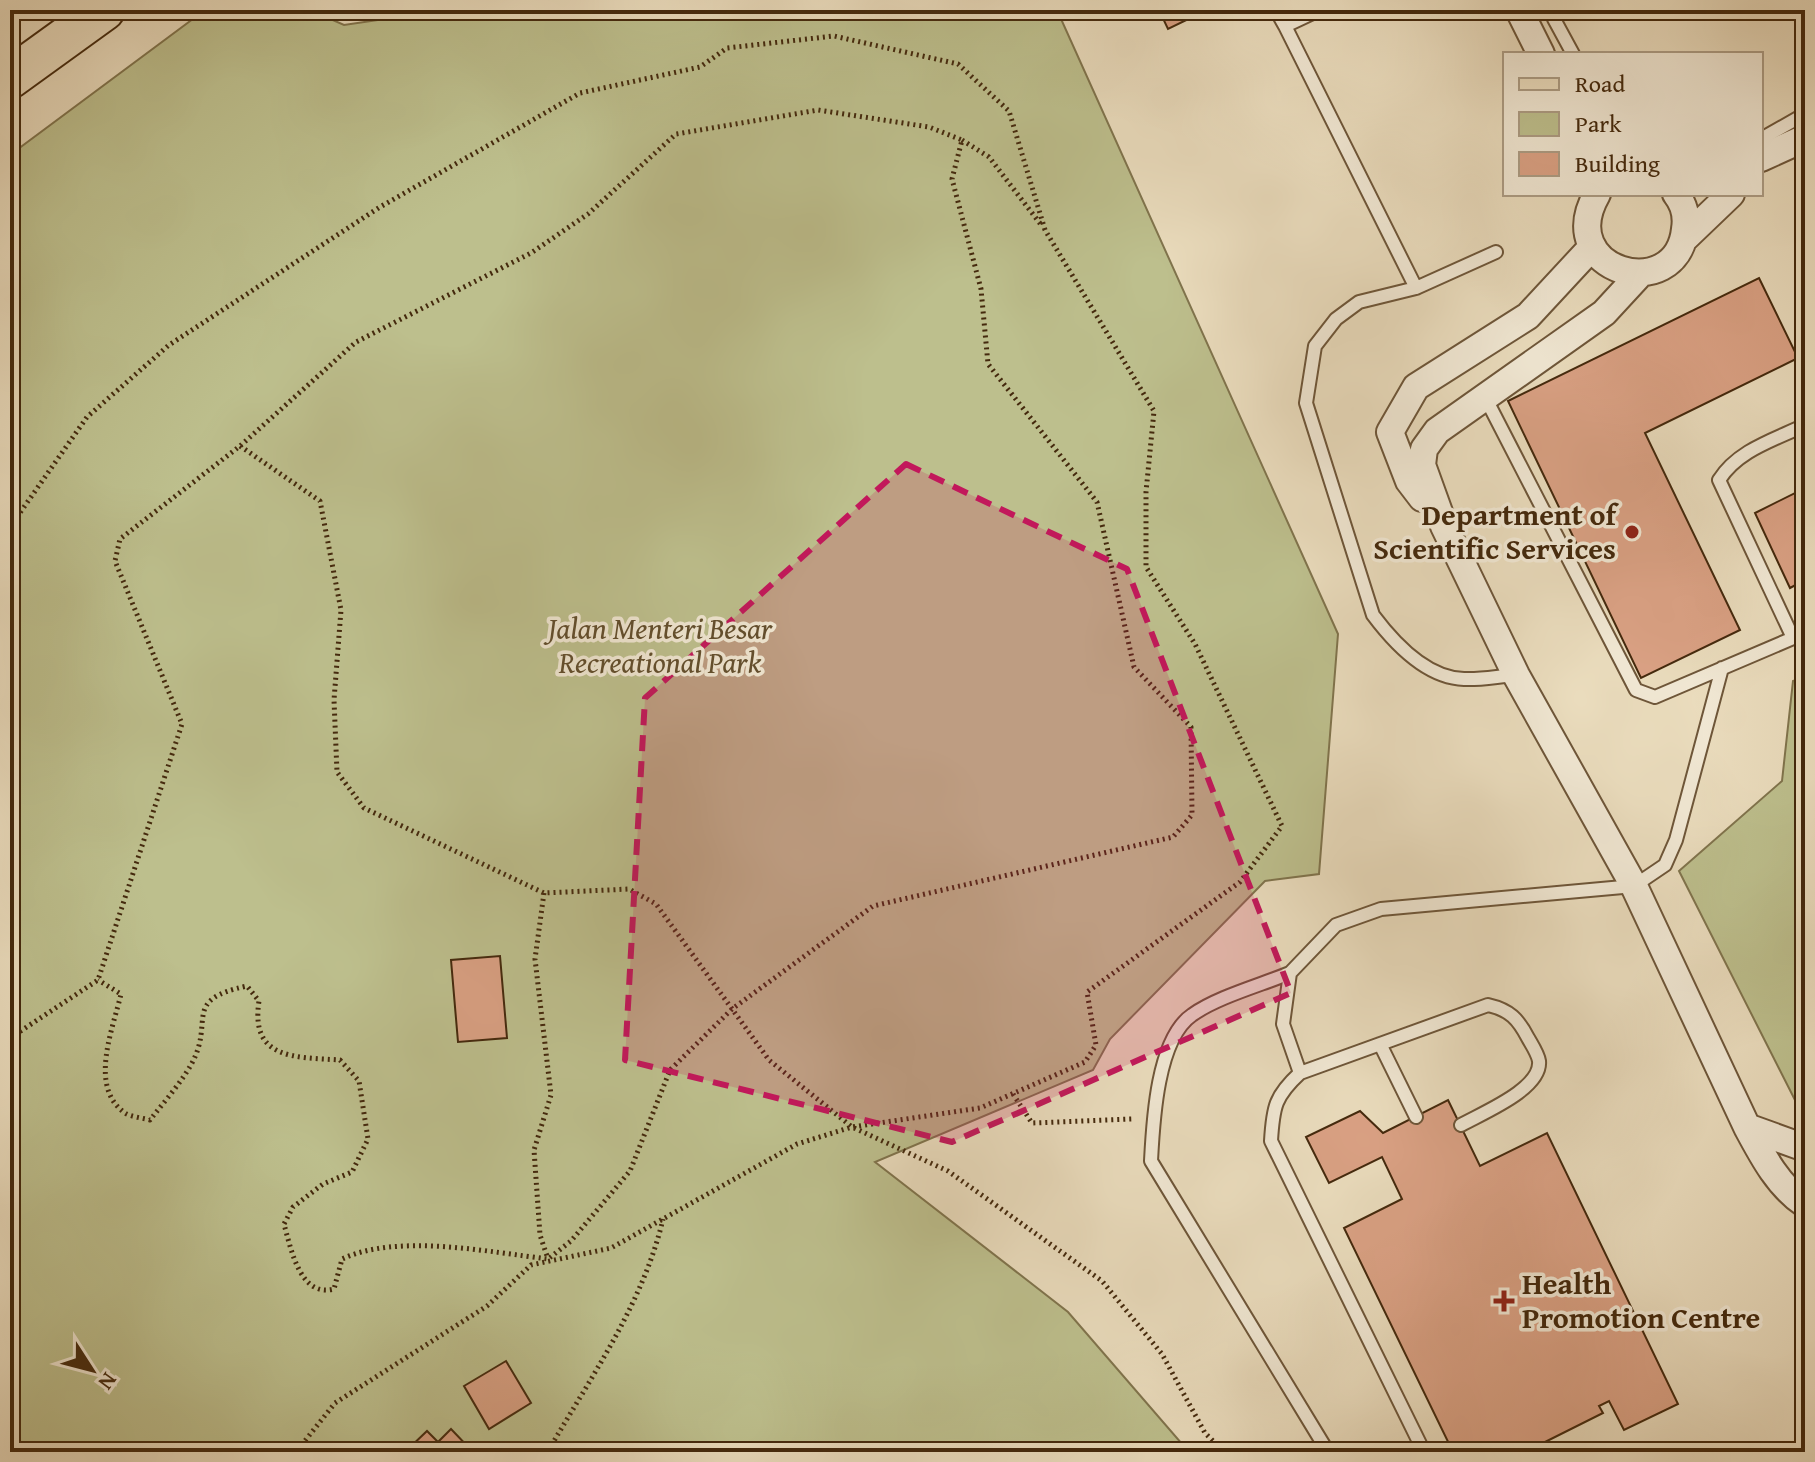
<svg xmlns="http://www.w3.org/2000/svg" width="1815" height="1462" font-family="'Gentium Book Plus',serif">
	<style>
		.green { fill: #bdbf8d; stroke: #80744d; stroke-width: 2 }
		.building { fill: #daa184; stroke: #44290d; stroke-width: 2 }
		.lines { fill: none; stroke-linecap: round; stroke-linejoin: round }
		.service-casing { stroke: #6e5639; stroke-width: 16 }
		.minor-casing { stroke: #6e5639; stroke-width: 30 }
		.primary-casing { stroke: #44290d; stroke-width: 44 }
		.path { stroke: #44290d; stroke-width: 5; stroke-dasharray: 2 4; stroke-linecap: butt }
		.service { stroke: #f1e8d4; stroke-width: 12 }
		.minor { stroke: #f1e8d4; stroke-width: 26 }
		.primary { stroke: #eadcbd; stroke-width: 40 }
		.marked { fill: #c2185b; fill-opacity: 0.2; stroke: #c2185b; stroke-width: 6; stroke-dasharray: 16 10; stroke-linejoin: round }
		.poi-dot { fill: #8f2418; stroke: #f1e8d4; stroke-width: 3 }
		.labels { text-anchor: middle; stroke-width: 7; stroke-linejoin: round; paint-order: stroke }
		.poi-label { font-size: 30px; font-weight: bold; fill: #44290d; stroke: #f1e8d4; text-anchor: end }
		.park-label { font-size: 30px; font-style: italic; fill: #624e2d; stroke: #f1e8d4 }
	</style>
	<rect width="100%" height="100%" fill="#eadcbd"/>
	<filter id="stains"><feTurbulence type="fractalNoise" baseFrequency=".0025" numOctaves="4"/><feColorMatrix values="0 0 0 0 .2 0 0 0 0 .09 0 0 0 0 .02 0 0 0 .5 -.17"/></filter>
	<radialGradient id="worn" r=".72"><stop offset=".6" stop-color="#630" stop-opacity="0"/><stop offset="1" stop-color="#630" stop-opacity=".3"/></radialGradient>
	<path class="green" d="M205 10H310L344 25 446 10H1057L1338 634 1319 874 1265 881 1110 1039 1093 1070 875 1162 1068 1312 1189 1452H10V155Z
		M1805 677V1110H1800L1679 871 1782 781 1793 681Z"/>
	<path class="building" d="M1159 10H1207L1168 29Z
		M1759 278 1798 358 1645 433 1740 630 1641 678 1508 401Z
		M1805 488V580L1790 588 1755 513Z
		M500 956 507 1038 458 1042 451 960Z
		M1448 1100 1480 1166 1547 1133 1678 1404 1624 1430 1609 1401 1599 1406 1603 1413 1539 1445 1543 1452H1453L1344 1228 1402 1199 1382 1157 1329 1183 1306 1137 1360 1111 1383 1133Z
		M506 1361 531 1403 489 1429 464 1386Z
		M451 1429 473 1452H405L427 1431 438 1442Z"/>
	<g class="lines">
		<defs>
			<path id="service" d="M1276 10 1285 26
				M1319 10 1285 26 1416 288 1496 252
				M1556 10 1554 19 1573 54
				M1761 139 1805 114
				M1416 288 1359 302 1336 319 1315 346 1306 403 1373 615C1394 643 1426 678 1464 679 1481 680 1499 676 1516 675
				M1485 397 1636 690 1655 697 1805 633
				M1793 638 1719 480C1738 450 1774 440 1805 425
				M1290 973C1261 985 1217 997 1192 1015 1157 1039 1153 1122 1151 1161L1328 1452
				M1380 1044 1416 1117
				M1300 1073 1488 1005C1510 1010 1518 1019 1528 1038 1532 1045 1538 1054 1539 1061 1542 1089 1482 1113 1461 1125
				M1424 1452 1271 1141C1273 1107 1275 1096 1300 1073L1283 1024 1290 973 1336 925 1381 909 1634 886 1665 865 1676 840 1722 668"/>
			<path id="minor" d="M1519 10 1541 54
				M1761 158 1805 138
				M1597 194C1552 272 1677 306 1685 229 1687 217 1684 204 1676 194
				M1684 239 1731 194
				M1640 274 1604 313 1437 431 1424 449 1422 465 1444 526 1516 675 1634 886 1747 1127C1762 1155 1778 1186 1805 1204
				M1422 498 1409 481 1390 432 1416 387 1528 316 1592 247
				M1747 1127 1805 1148"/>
			<path id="primary" d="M10 78 104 10"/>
		</defs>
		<use href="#service" class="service-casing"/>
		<use href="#minor" class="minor-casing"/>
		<use href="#primary" class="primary-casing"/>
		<path class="path" d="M962 140 989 157 1042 226
			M240 446 320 501 341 610 334 700 337 772 364 808 544 893 629 889 656 904 769 1060 852 1127 948 1171 1102 1281 1162 1354 1205 1433 1224 1452
			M10 527 87 417 169 345 380 207 580 93 700 67 727 48 834 36 958 64 1009 111 1045 230 1154 411 1146 492V567L1195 644 1282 826 1240 882 1087 992 1096 1045 1085 1062 980 1108 852 1127 797 1144 611 1248 531 1265 487 1306 335 1403 296 1452
			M544 893 535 959 551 1095 534 1150 540 1235 548 1259
			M10 1038 98 980 182 724 115 561 120 539 240 446 356 342 531 253 588 214 676 134 818 110 929 127 962 140 952 179 981 289 988 364 1097 502 1134 667 1191 727 1192 815 1173 837 873 906 732 1009 670 1070 630 1171 571 1241 548 1259C489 1252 397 1233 342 1259L334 1289C300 1298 291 1249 284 1224L293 1207 323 1184 352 1172 368 1139 359 1081 340 1060C295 1057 250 1060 259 1001L247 986C181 1000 215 1020 192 1063 181 1083 164 1102 150 1120 143 1118 131 1117 125 1113 88 1087 113 1029 121 994L98 980
			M1013 1094 1032 1123 1132 1119
			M553 1452 554 1441C595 1371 644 1300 663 1219"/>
		<use href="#service" class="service"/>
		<use href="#minor" class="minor"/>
		<use href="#primary" class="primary"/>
	</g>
	<path class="marked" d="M906 464 1127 569 1291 993 952 1142 625 1060 645 698Z"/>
	<g class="poi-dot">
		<circle cx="1632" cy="532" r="8"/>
		<path d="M1500 1289h8v8h8v8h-8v8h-8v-8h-8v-8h8z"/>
	</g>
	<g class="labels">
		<g class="poi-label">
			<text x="1616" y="525">Department of<tspan x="1616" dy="34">Scientific Services</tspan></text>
			<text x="1522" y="1294" text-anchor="start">Health<tspan x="1522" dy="34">Promotion Centre</tspan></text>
		</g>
		<g class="park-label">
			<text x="660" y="639">Jalan Menteri Besar<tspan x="660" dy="34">Recreational Park</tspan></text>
		</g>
	</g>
	<rect width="1815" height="1462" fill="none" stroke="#eadcbd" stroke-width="40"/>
	<rect x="12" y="12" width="1791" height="1438" fill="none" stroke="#44290d" stroke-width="4"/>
	<rect x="20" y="20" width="1775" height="1422" fill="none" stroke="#44290d" stroke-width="2"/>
	<rect x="1503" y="52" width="260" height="144" fill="#f1e8d4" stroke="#ac9c84" stroke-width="2"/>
	<rect x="1519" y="78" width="40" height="12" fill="#eadcbd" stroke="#ac9c84" stroke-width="2"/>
	<text x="1575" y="92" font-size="24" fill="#44290d">Road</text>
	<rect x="1519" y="112" width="40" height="24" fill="#bdbf8d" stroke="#ac9c84" stroke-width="2"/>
	<text x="1575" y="132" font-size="24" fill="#44290d">Park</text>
	<rect x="1519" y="152" width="40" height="24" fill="#daa184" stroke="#ac9c84" stroke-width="2"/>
	<text x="1575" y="172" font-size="24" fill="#44290d">Building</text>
	<g transform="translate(92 1370) rotate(126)" stroke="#f1e8d4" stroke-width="6" paint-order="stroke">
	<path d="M0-6L14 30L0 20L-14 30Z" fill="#44290d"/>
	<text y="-12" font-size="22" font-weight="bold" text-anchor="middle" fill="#44290d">N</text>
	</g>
	<rect width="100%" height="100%" filter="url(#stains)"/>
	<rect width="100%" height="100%" fill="url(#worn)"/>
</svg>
